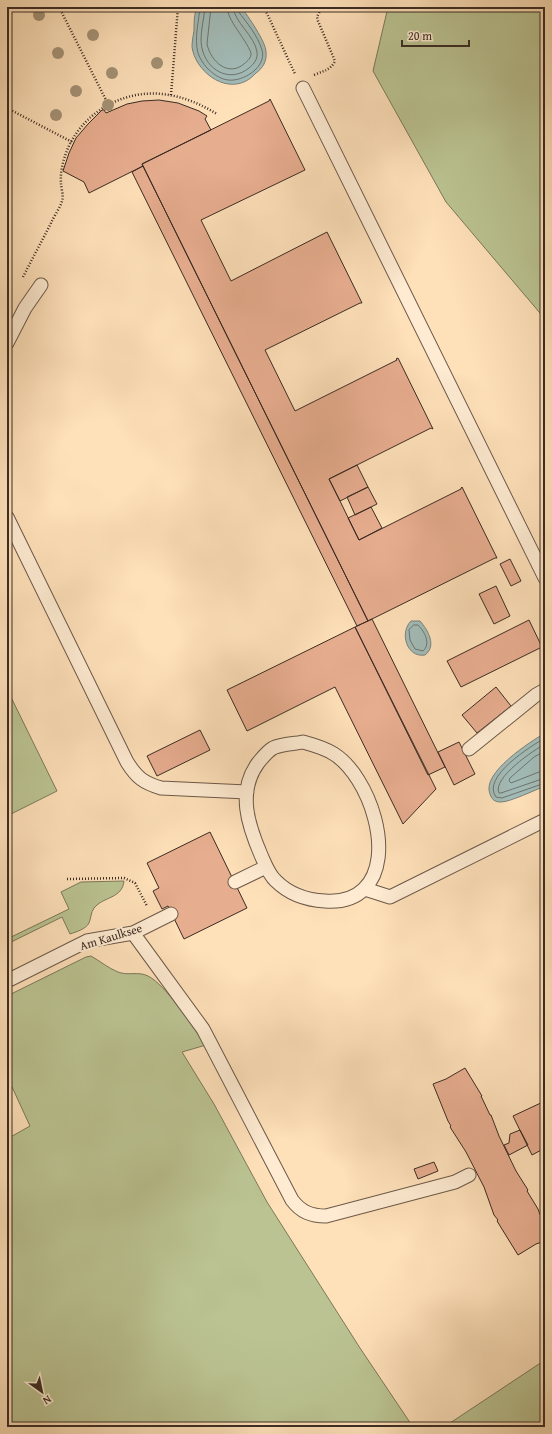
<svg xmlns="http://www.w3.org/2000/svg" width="552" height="1434" font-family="'Gentium Book Plus',serif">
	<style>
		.green { fill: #bbc392; stroke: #7b785b }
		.water { fill: #a2bbb7; stroke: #79827c }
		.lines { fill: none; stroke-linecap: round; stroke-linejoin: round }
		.shore { stroke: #6e746e; stroke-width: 1 }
		.building { fill: #e7ad8f; stroke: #3b2c24 }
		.service-casing { stroke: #6c5949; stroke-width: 15 }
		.path { stroke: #3b2c24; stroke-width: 2.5; stroke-dasharray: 1 2; stroke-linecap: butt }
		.service { stroke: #feebd2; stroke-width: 13 }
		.tree { fill: #a49276 }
		.labels { text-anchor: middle; stroke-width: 4; stroke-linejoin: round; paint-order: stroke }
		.street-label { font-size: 12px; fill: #3b2c24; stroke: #feebd2 }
	</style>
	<rect width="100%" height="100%" fill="#fee0b9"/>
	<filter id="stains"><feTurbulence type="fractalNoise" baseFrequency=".005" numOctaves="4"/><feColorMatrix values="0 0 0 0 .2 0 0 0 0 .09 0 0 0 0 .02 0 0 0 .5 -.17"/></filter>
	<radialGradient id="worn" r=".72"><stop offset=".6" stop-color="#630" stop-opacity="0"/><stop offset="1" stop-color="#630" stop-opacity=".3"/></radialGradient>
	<path class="green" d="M388 7H545V319L446 202 373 71Z
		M7 689 57 791 7 816Z
		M124 881C122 899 104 896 94 908 91 912 91 918 89 923 86 929 76 932 70 934L62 917 7 944V939L69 909 61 892 81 882Z
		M91 956C100 961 108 968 118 972 128 976 138 971 148 976 166 985 193 1027 206 1045L182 1052 214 1104 267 1202 360 1348 413 1427H7V1139L30 1126 7 1076V996L86 957Z
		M545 1360V1427H444Z"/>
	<path class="water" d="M197 7H241C248 16 266 42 266 52 267 61 263 68 256 73 253 76 250 79 246 81 223 93 195 70 192 47 192 42 193 36 194 31 194 24 194 14 197 7Z
		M411 621H420C428 630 437 646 425 655 407 658 399 633 411 621Z
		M545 733V786C535 790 510 802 501 802 495 802 492 800 490 794 481 773 530 742 545 733Z"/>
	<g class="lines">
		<path class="shore" d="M200 7C199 21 194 38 198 53 200 59 203 63 207 68 213 74 220 79 228 80 243 82 267 67 262 50 258 36 247 23 238 11V7
			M205 7C204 21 198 39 203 52 210 73 232 82 249 68 254 64 258 59 257 52 255 36 234 22 233 7
			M211 7 207 44C211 62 228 77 244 64 248 60 251 59 251 53 246 39 227 20 227 7
			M414 625H418C425 632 431 644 423 651L415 649 410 640 409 630Z
			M545 738C531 746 481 777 496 797L502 798 545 783
			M545 744C534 750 492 778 499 793H501L545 778
			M545 751 534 757 510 778 509 781 511 783 539 772H545"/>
	</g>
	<path class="building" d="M270 99 305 170 201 220 231 281 327 232 362 303H360L265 350 295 411 397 360 396 359 398 358 433 429 431 428 329 479 340 501 359 540 461 489V488L462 487 497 558H495L368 621 142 164 269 101Z
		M159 100 178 103 199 111 207 116 205 119 211 130 142 164 143 166 89 193 84 182 63 171 69 153 76 138 88 124 102 110H104L106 113 127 104 142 101Z
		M143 166 368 621 357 626 132 172Z
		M357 465 368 487 340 501 329 479Z
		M368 487 377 504 355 515 347 497Z
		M371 507 382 528 359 540 348 518Z
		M510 559 521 581 511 586 500 564Z
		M496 586 510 616 494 624 479 594Z
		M372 619 445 767 428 775 355 627Z
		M529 620 542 647 461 687 447 661Z
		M355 627 436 789 403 824 335 687 247 731 227 690Z
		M496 687 511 706 477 733 462 715Z
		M200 730 210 750 157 776 147 756Z
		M459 742 475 774 454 785 438 752Z
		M210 832 247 908 184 939 168 906 162 909 153 891 159 888 147 863Z
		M465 1068 482 1096H481L490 1115H491L499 1136 516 1171 528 1190 527 1191 538 1209 545 1227V1241L536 1244 518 1255 497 1221 498 1220 494 1215 484 1187 466 1152 450 1127 451 1126 448 1121 433 1084 446 1079Z
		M545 1101V1148L532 1155 513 1116Z
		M520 1130 528 1145 509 1155 504 1145 509 1143 510 1134Z
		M434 1162 438 1171 418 1179 414 1169Z"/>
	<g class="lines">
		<defs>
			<path id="service" d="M303 88 545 578
				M7 343 25 308 41 285
				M7 517 127 762C137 778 144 783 161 788L247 792
				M303 742C314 745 325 748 334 754 369 776 397 857 364 889 354 899 339 902 325 901 306 900 290 895 276 881 269 875 265 864 261 855 248 825 237 792 258 763 262 758 268 751 273 748 282 744 293 744 303 742Z
				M469 749 536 695 545 690
				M235 882 266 867
				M365 889 390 897 545 820
				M133 933 203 1029 292 1200C301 1212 311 1216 326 1216L455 1182 469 1175
				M7 981 87 941 133 933 171 914"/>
		</defs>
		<use href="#service" class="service-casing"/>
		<path class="path" d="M59 7 111 110
			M264 7 295 74
			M7 11 13 7
			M314 75C323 71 331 70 335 61L318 21 317 17 322 7
			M171 95 178 7
			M7 108 72 142
			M23 277C32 259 42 241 51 223 54 216 60 208 62 201 64 196 61 188 61 183 60 172 63 162 66 153 81 112 126 87 169 95 187 98 202 105 217 114
			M67 879 124 878 135 883 147 906"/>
		<use href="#service" class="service"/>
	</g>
	<g class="tree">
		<circle cx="39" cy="15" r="6"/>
		<circle cx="93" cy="35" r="6"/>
		<circle cx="58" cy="53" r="6"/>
		<circle cx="157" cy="63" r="6"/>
		<circle cx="112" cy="73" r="6"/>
		<circle cx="76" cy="91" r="6"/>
		<circle cx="108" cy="105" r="6"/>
		<circle cx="56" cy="115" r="6"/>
	</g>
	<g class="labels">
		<g class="street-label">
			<text transform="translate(111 937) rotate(-17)" y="4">Am Kaulksee</text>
		</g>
	</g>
	<rect width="552" height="1434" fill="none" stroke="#fee0b9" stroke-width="24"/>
	<rect x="8" y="8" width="536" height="1418" fill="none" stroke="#3b2c24" stroke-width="2"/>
	<rect x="12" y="12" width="528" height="1410" fill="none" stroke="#3b2c24"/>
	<g transform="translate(42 1392) rotate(147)" stroke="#feebd2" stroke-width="3" paint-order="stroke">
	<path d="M0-3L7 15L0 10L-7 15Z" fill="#3b2c24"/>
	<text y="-6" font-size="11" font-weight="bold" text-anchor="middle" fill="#3b2c24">N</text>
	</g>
	<path d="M402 40v6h67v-6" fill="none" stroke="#3b2c24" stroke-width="2"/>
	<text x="408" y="40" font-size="12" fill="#3b2c24" stroke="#feebd2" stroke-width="3" paint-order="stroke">20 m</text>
	<rect width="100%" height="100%" filter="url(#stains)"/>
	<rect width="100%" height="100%" fill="url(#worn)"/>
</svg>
